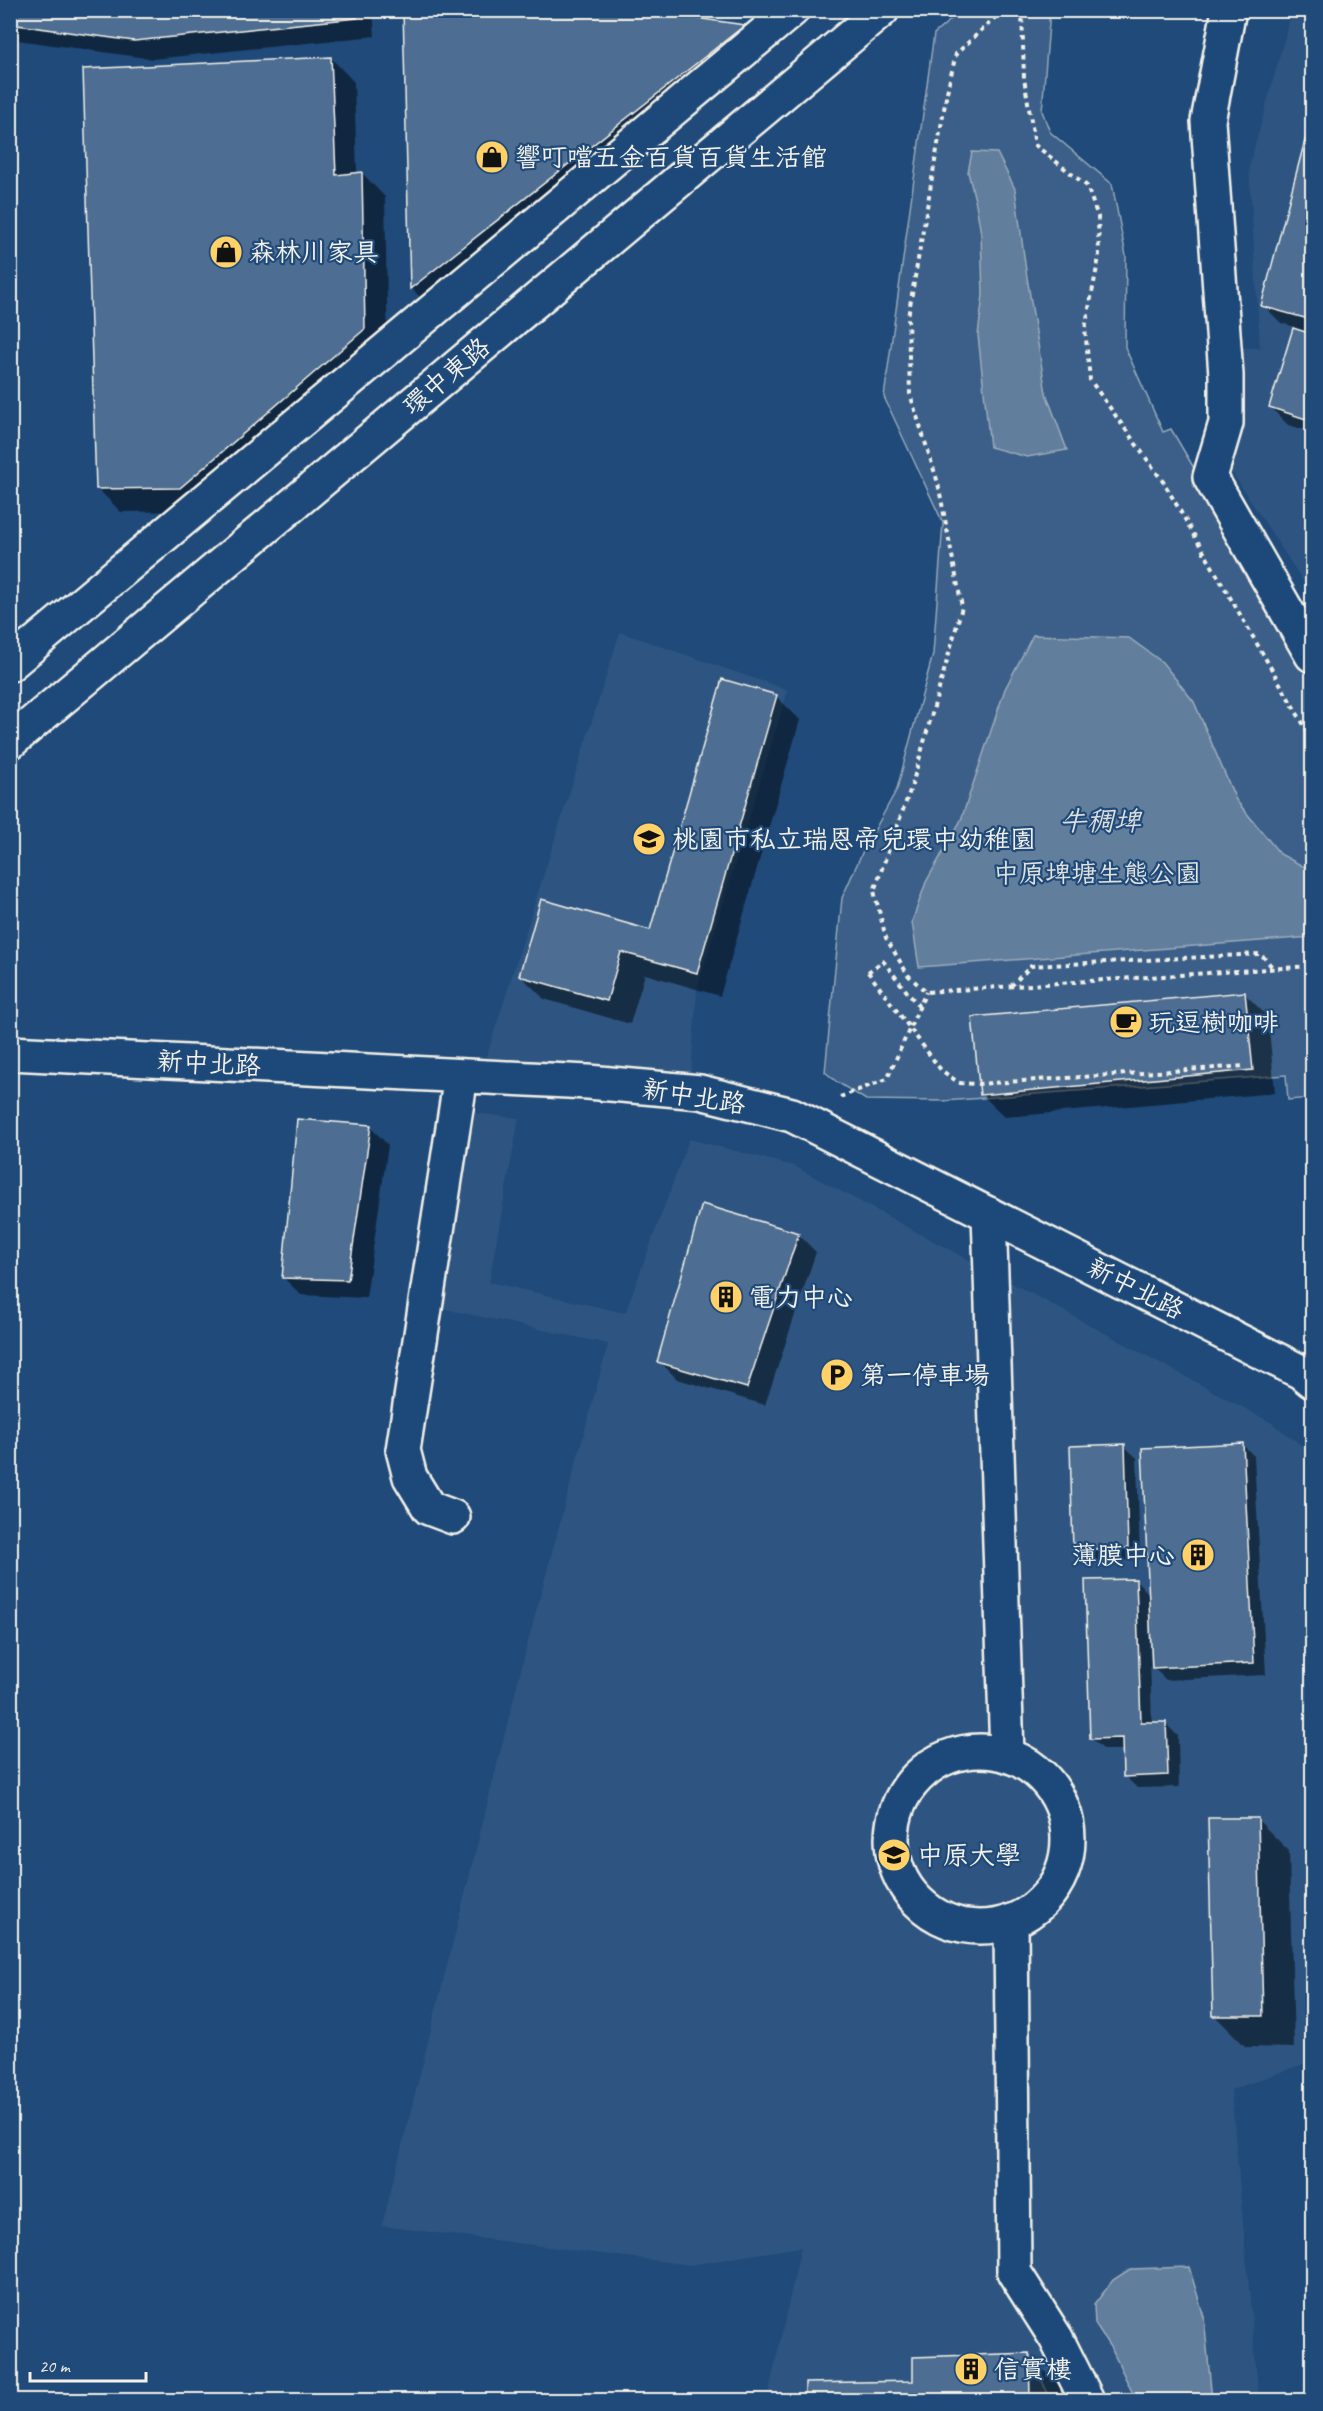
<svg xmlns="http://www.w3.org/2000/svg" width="1323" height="2411" font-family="Caveat,'LXGW WenKai TC',sans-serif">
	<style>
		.built { fill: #2d5581 }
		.green { fill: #3a5f88; stroke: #97a8b8; stroke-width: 1.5 }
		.water { fill: #627e9d; stroke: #9cacbb; stroke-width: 1.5 }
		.shadow { fill: #0007 }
		.building { fill: #4d6e92; stroke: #f4f1e8; stroke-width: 1.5 }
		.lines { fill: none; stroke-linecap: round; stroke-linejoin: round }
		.minor-casing { stroke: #f4f1e8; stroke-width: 38 }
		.path { stroke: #f4f1e8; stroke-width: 4; stroke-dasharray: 4.5 4.5; stroke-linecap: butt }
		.minor { stroke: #1f4a7a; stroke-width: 33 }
		.path-bridge { stroke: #f4f1e8; stroke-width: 4; stroke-dasharray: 4.5 4.5; stroke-linecap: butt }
		.labels { text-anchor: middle; stroke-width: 4.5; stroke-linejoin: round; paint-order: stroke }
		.poi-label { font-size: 26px; fill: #f4f1e8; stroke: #1f4a7a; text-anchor: start }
		.street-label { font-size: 26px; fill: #f4f1e8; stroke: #1f4a7a }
		.park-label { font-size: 26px; fill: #e1e2de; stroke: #1f4a7a }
		.water-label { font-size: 27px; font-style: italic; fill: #dee0dd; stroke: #1f4a7a }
	</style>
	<rect width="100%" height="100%" fill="#1f4a7a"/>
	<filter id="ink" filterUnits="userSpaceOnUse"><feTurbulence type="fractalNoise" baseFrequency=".0167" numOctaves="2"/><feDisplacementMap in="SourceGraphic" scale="12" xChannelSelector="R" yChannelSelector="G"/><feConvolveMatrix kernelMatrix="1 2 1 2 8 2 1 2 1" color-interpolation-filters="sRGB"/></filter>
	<g filter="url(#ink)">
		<path class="built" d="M1292 11H1312V595L1218 451 1229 347 1260 348 1249 167Z
			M620 632 788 690 697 989 691 1073 486 1058Z
			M455 1111 519 1118 489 1282 625 1313 689 1139 794 1166 1272 1423 1312 1453V2061L1231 2090 1259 2400H767L801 2247 690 2265 382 2226 526 1649 608 1344 421 1304Z"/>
		<path class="green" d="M961 11H1050L1042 111 1050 132 1112 184 1126 256 1125 347 1163 432 1171 429 1221 514 1312 648V1098L1288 1100 1286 1075 944 1101 866 1100 837 1082 825 1072 842 898 862 853 897 789 933 654 943 523 884 397 934 34Z
			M1029 2353 1051 2400H1030Z"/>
		<path class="water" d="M972 152 997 153 1015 189 1026 271 1046 393 1067 450 1027 457 990 447 978 335 983 295 981 234 976 204 968 172Z
			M1033 635 1129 638 1162 662 1194 702 1236 800 1280 854 1312 871V937L919 967 912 922 926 882 961 820 1005 689Z
			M1189 2267 1204 2317 1212 2400H1136L1112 2350 1095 2324 1094 2305 1113 2280 1130 2269Z"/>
		<path class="shadow" d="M10 10H373L375 36 153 59 10 39Z
			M404 10H713V22L744 26 762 43 429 306 412 289Z
			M331 58 354 82 357 174 362 173 385 197 388 352 204 511 121 512 98 489Z
			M1312 120V332L1310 334 1312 335V432L1288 425 1270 407 1295 327 1281 323 1263 305Z
			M776 696 800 720 720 996 645 974 630 1024 544 999 520 975 651 932Z
			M1245 994 1268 1017 1275 1093 1005 1117 981 1094Z
			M370 1127 388 1145 366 1298 301 1295 283 1277Z
			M798 1234 816 1252 765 1405 677 1379 659 1361Z
			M1242 1444 1254 1456 1266 1675 1166 1680 1154 1668 1152 1625H1149L1152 1724H1166L1178 1736 1179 1787 1137 1788 1125 1776 1124 1750H1104L1091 1738 1136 1580 1150 1595Z
			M1124 1446 1137 1458 1140 1560 1087 1561 1075 1549Z
			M1257 1819 1289 1851 1294 2048 1246 2047 1214 2015Z
			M1028 2355 1068 2394V2400H807L806 2385 914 2383Z"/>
		<path class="building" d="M10 10H357V18L134 41 10 24Z
			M403 10H696V18L745 25 410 289Z
			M331 57 336 175 362 172 365 329 180 488 96 489 83 69Z
			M1312 114V320L1261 306Z
			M1293 328 1312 334V421L1269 407Z
			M722 679 777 695 697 973 621 952 607 1001 519 976 541 899 650 930Z
			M1245 992 1253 1070 980 1095 972 1017Z
			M297 1119 371 1125 348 1280 282 1278Z
			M702 1204 799 1233 747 1388 657 1362Z
			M1243 1443 1254 1663 1152 1668 1142 1448Z
			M1125 1444 1128 1548 1073 1550 1070 1446Z
			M1136 1579 1141 1722H1166L1168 1775 1123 1777 1122 1738 1090 1739 1085 1580Z
			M1208 1818H1258L1263 2016H1213Z
			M1029 2353 1030 2400H805V2383L913 2381V2357Z"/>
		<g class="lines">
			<defs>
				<path id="minor" d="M1229 10 1208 121 1226 375V423L1210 477 1312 655
					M10 664 792 10
					M10 742 882 10
					M10 1053 588 1082 700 1092 792 1115 1301 1372 1312 1381
					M989 1214 1007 1754
					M453 1517 429 1508 410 1477 403 1450 461 1076
					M892 1839a88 88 0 1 1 176 0a88 88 0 1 1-176 0Z
					M1011 1921 1014 2272 1056 2338 1087 2400"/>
			</defs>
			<use href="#minor" class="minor-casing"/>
			<path class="path" d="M1003 10 956 54 947 92 908 317 910 394 938 483 962 607 912 785 874 891 886 938 908 975 926 992 1312 966
				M1022 10 1024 78 1035 145 1087 186 1098 217 1099 257 1085 329 1090 380 1164 483 1312 739
				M868 972 883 961 919 1007
				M1011 986 1031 966 1261 954 1273 968
				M959 1083 977 1084 1246 1066
				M840 1097 887 1079 926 992"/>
			<use href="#minor" class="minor"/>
			<path class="path-bridge" d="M868 972 941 1070 959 1083"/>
		</g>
	</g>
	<defs>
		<symbol id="shop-disc" viewBox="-11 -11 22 22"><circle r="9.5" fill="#ffd166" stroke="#1f4a7a"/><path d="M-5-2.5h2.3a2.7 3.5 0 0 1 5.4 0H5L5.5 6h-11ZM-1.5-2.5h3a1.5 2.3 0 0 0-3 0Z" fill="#111"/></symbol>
		<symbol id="school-disc" viewBox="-11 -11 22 22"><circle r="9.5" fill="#ffd166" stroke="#1f4a7a"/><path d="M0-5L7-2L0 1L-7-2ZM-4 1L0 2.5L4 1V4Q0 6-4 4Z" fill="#111"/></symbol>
		<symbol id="cafe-disc" viewBox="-11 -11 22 22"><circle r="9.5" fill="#ffd166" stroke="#1f4a7a"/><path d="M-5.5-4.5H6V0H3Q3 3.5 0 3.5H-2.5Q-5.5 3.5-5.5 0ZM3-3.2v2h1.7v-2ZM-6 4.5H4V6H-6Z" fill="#111"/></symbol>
		<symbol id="building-disc" viewBox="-11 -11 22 22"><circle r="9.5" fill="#ffd166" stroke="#1f4a7a"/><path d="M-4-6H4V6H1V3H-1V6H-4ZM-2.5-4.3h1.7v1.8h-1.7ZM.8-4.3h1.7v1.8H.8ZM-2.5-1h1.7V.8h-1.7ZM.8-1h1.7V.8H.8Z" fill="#111"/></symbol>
		<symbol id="parking-disc" viewBox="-11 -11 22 22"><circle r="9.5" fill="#ffd166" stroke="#1f4a7a"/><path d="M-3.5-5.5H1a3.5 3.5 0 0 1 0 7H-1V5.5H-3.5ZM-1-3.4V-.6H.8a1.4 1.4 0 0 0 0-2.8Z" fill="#111"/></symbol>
		<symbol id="university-disc" viewBox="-11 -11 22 22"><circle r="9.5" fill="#ffd166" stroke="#1f4a7a"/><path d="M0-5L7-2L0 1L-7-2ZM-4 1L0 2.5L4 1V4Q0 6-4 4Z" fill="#111"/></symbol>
	</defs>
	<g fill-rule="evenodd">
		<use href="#shop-disc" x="473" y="138" width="38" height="38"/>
		<use href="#shop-disc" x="207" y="233" width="38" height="38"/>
		<use href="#school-disc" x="630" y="820" width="38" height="38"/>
		<use href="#cafe-disc" x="1107" y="1003" width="38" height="38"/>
		<use href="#building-disc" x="707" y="1278" width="38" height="38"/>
		<use href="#parking-disc" x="818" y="1356" width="38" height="38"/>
		<use href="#building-disc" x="1179" y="1536" width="38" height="38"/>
		<use href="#university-disc" x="875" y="1836" width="38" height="38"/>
		<use href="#building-disc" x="952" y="2350" width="38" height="38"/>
	</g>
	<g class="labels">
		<g class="poi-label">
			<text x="515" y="166">響叮噹五金百貨百貨生活館</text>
			<text x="249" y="261">森林川家具</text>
			<text x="672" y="848">桃園市私立瑞恩帝兒環中幼稚園</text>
			<text x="1149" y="1031">玩逗樹咖啡</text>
			<text x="749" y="1306">電力中心</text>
			<text x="860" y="1384">第一停車場</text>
			<text x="1175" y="1564" text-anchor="end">薄膜中心</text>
			<text x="917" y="1864">中原大學</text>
			<text x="994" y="2378">信實樓</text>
		</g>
		<g class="street-label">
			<text transform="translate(446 376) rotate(-40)" y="9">環中東路</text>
			<text transform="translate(209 1063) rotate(3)" y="9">新中北路</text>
			<text transform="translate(694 1096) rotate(9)" y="9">新中北路</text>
			<text transform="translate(1136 1288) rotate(27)" y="9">新中北路</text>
		</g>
		<g class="park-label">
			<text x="1097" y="882">中原埤塘生態公園</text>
		</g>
		<g class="water-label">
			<text x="1100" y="830">牛稠埤</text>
		</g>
	</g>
	<rect width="1323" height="2411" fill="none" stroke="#1f4a7a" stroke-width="36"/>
	<rect x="18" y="18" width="1287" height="2375" fill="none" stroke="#f4f1e8" stroke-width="2" filter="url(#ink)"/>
	<path d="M30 2372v9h116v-9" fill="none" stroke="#f4f1e8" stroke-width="3"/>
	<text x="39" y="2372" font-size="18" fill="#f4f1e8" stroke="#1f4a7a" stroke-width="4.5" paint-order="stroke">20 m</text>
</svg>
